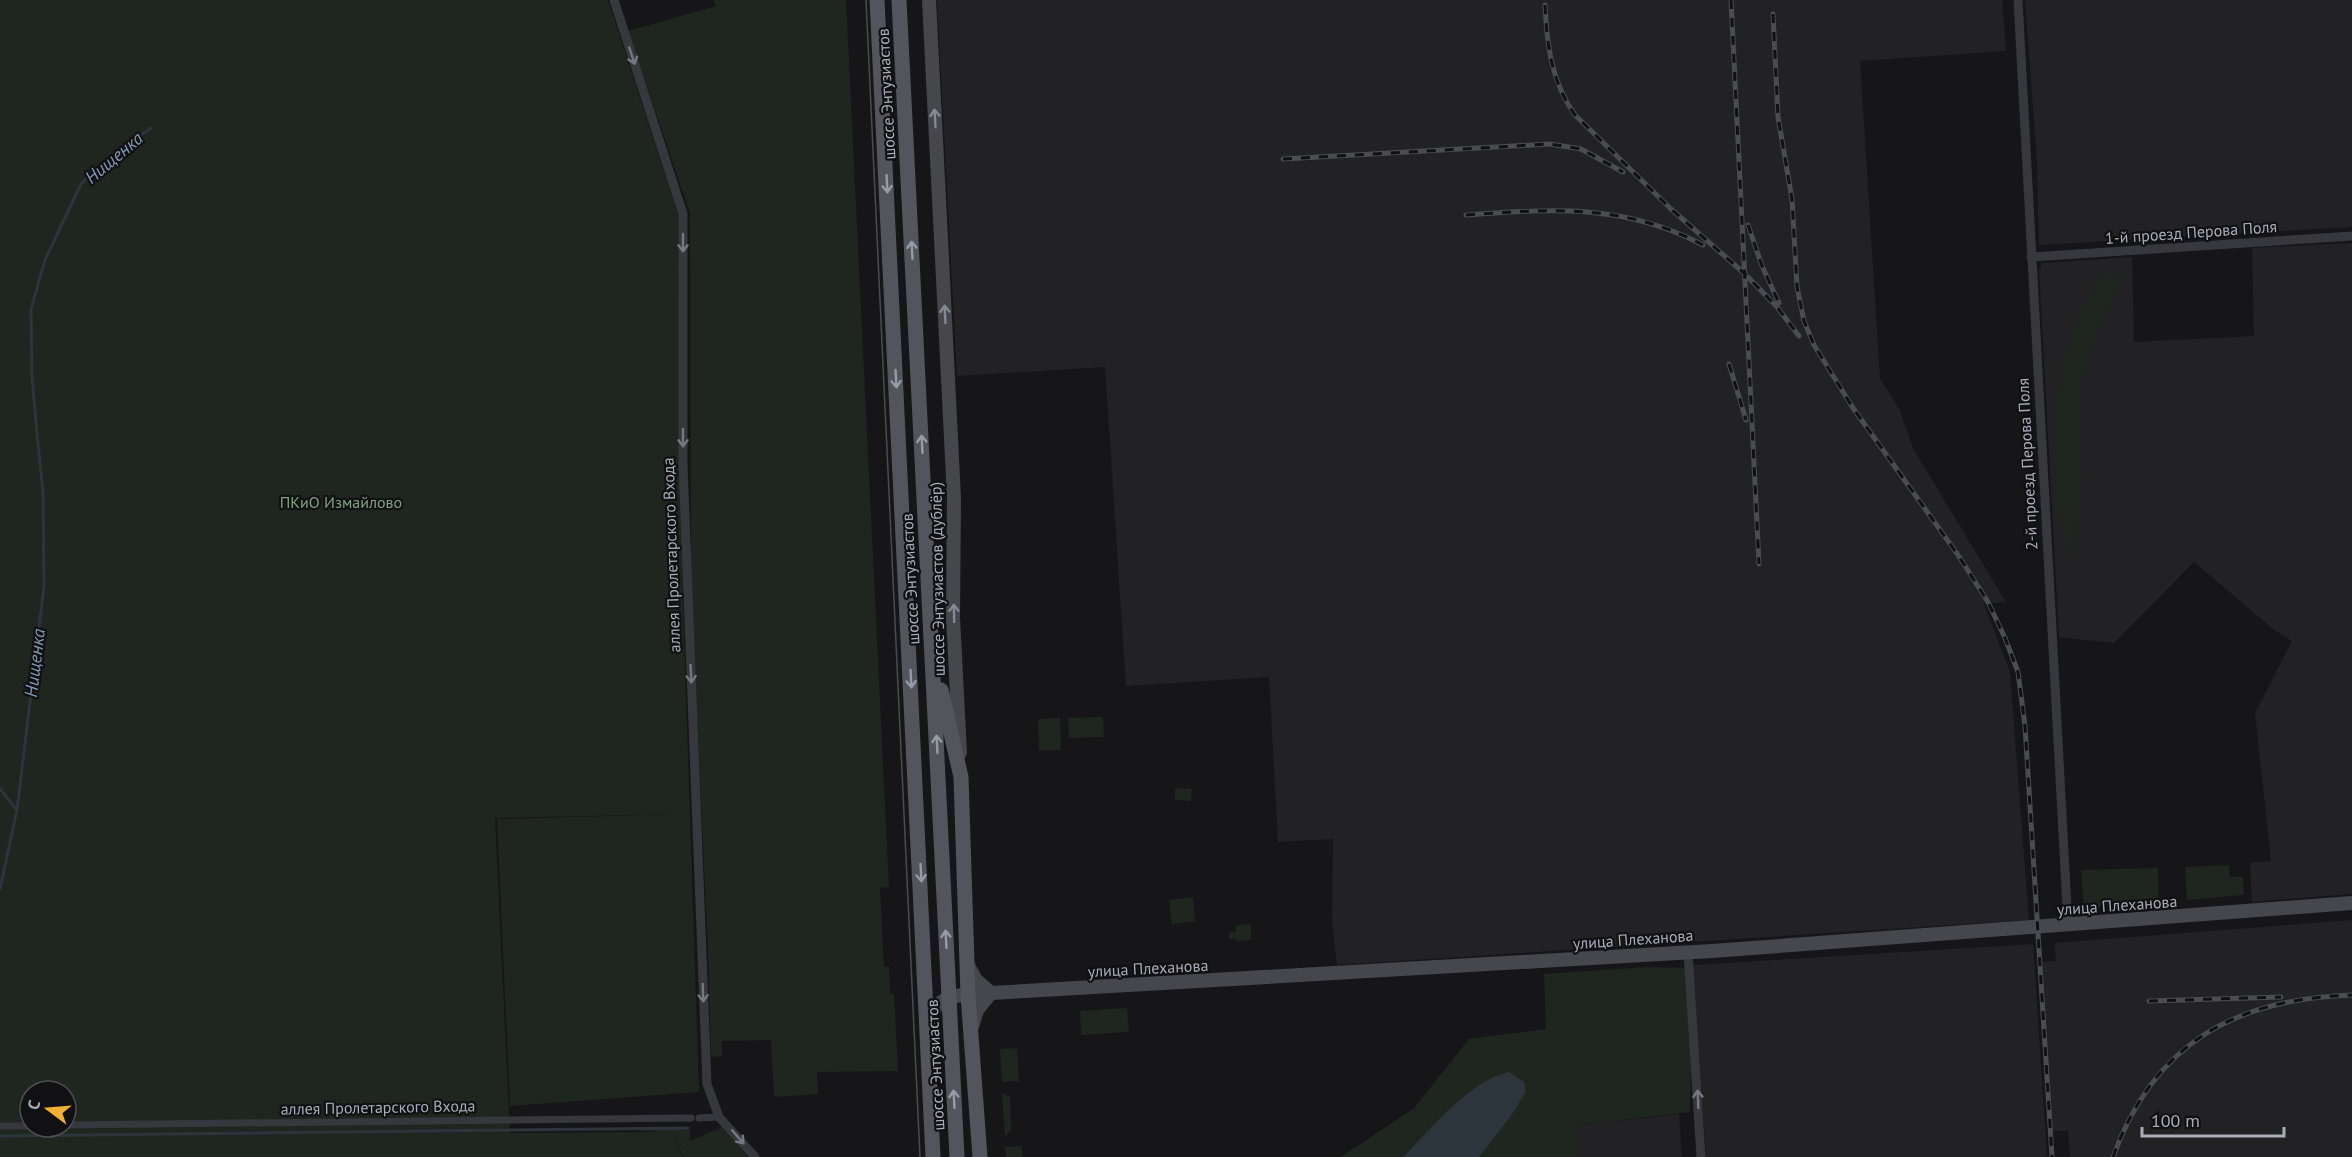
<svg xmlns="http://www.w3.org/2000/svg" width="2352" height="1157" font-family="'PT Sans',sans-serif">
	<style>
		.built { fill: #222225 }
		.green { fill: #1e261f; fill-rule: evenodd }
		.water { fill: #2c353c }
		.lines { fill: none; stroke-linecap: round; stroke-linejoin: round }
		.stream { stroke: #2c353c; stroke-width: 3 }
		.pedestrian { stroke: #37383d; stroke-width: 7 }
		.minor { stroke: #37383d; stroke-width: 9 }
		.secondary { stroke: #45474d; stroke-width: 14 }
		.primary { stroke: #53555c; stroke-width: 15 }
		.tram { stroke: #4a4c52; stroke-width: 1.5 }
		.rail-casing { stroke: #4a4c52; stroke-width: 5 }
		.rail { stroke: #111113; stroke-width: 3; stroke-dasharray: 9; stroke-linecap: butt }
		.oneway { stroke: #757881 }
		.oneway2 { stroke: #858993 }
		.oneway3 { stroke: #979ba6 }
		.labels { text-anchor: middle; stroke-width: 4.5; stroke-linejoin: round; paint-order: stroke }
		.street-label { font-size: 16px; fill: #a8adb8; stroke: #111113 }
		.park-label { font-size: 16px; fill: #7fa381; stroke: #111113 }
		.water-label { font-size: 18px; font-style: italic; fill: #7f9bb3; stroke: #111113 }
	</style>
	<rect width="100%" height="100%" fill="#161618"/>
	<path class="built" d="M937 0H2002L2006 51 1860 61 1880 379 1899 408 1914 450 2006 602 1984 604 2010 672 2029 920 1337 965 1332 922 1333 839 1278 842 1269 677 1126 686 1105 367 957 376Z
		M2025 0H2352V227L2039 245 2037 162Z
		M2352 243V894L2252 902 2250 863 2271 861 2255 713 2292 641 2274 630 2194 562 2114 643 2059 637 2039 269 2042 263 2132 257 2134 342 2254 336 2252 248Z
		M2352 920V1157H2070L2068 1131H2052L2041 962 2056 961 2054 943Z
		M2033 944 2047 1157H1706L1693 965Z
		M1679 1114 1682 1157H1579L1578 1125Z"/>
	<path class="green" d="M0 0H608L678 214 683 603 699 1092 510 1106 497 819 681 814 495 818 510 1133 663 1132 639 1131 638 1127H690V1141L722 1127 748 1157H684L671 1131 683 1157H0ZM30 1091H66V1127H30Z
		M714 0H846L889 887 880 888 884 967H889L890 994H894L898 1071 817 1072 818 1094 774 1097 771 1040 722 1041V1056L711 1057 708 949 691 589 690 213 628 31 716 6Z
		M2102 274 2124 276 2095 335 2082 383 2079 421 2081 483 2072 568 2057 502V400L2068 344 2081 310Z
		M1103 717 1104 737 1069 738 1068 718Z
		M1060 718 1061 750H1039L1038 719Z
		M1175 788 1192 789 1191 801 1175 800Z
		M2229 865 2230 877H2243L2244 895 2187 900 2185 867Z
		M2158 868 2159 903 2084 908 2081 870Z
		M1193 897 1195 921 1172 924 1169 900Z
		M1251 924V940L1236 941V938L1229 939V933L1236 932V925Z
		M1647 967 1685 968 1691 1046 1690 1112 1578 1125 1579 1157H1341L1414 1108 1469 1039 1546 1029 1544 974Z
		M1127 1008 1129 1032 1081 1035 1080 1011Z
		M1017 1048 1019 1081 1002 1082 1000 1049Z
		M1002 1093 1010 1097 1011 1129 1005 1137Z
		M1022 1146V1157H1006L1005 1147Z"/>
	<path class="water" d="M1509 1072 1524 1082 1526 1091 1513 1113 1479 1157H1403C1433 1128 1467 1082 1509 1072Z"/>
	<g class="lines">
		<path class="stream" d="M37 433 32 378 31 309 45 260 81 184 109 157 151 128
			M0 789 16 809
			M0 889 17 810 44 586 43 492 37 434
			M0 1136 687 1128"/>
		<path class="pedestrian" d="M699 1118 719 1117
			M66 1125 691 1118
			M0 1126H30"/>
		<path class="minor" d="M614 0 683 214V465L707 1084 719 1117 755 1157
			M2018 0 2068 926
			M2031 257 2352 236
			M1688 952 1701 1157"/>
		<path class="secondary" d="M929 0 954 498 953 617 960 753
			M967 964 976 980 991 993
			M928 1022C938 990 964 996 991 993L1712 951 2352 903
			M972 1027 977 1010 991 993"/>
		<path class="primary" d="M877 0 933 1157
			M899 0 957 1157
			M941 690 961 777 968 995 980 1157"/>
		<path class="tram" d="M866 0 920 1157"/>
		<defs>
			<path id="rail" d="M1731 0 1759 564
				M1545 5C1547 45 1551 81 1575 115L1671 209 1745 274 1777 307 1799 336
				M1773 14 1778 117 1792 199 1797 287 1804 321 1814 345 1853 408 1958 555 1988 602 2005 638 2018 672 2025 726 2052 1157
				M1283 159 1550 144 1581 149 1623 172
				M1466 215C1552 209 1624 203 1703 245
				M1748 225 1762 266 1779 303
				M1729 364 1746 420
				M2149 1001 2281 997
				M2113 1157C2154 1043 2235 999 2352 995"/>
		</defs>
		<use href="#rail" class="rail-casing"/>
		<use href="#rail" class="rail"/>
	</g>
	<defs><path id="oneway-shaft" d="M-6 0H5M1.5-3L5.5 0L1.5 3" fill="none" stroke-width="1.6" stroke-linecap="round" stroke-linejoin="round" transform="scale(1.5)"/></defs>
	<g class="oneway">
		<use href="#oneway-shaft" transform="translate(632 56) rotate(72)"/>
		<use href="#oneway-shaft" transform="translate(683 243) rotate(90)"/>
		<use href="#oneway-shaft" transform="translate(683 438) rotate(90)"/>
		<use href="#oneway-shaft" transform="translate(691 674) rotate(87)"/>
		<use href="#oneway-shaft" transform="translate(703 993) rotate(88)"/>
		<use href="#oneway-shaft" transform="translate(1698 1099) rotate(-92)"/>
		<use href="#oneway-shaft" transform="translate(738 1137) rotate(49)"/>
	</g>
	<g class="oneway2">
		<use href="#oneway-shaft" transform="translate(935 118) rotate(-93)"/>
		<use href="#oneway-shaft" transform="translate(945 314) rotate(-93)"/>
		<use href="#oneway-shaft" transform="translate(954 613) rotate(-91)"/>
	</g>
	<g class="oneway3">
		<use href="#oneway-shaft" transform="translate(887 184) rotate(87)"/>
		<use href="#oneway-shaft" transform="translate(912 250) rotate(-93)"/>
		<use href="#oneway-shaft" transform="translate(896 379) rotate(87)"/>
		<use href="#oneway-shaft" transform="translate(922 444) rotate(-93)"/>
		<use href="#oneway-shaft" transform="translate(911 679) rotate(87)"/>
		<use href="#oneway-shaft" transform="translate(937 744) rotate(-93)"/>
		<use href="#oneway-shaft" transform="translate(921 873) rotate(87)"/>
		<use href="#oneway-shaft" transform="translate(946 939) rotate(-93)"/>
		<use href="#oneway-shaft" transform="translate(954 1099) rotate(-93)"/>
	</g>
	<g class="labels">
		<g class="street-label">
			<text transform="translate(886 94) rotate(-93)" y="6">шоссе Энтузиастов</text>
			<text transform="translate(2191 232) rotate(-4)" y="6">1-й проезд Перова Поля</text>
			<text transform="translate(2027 464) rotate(-93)" y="6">2-й проезд Перова Поля</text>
			<text transform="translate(671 555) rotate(-92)" y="6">аллея Пролетарского Входа</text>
			<text transform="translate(910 579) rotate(-93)" y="6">шоссе Энтузиастов</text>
			<text transform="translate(937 579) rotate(-91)" y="6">шоссе Энтузиастов (дублёр)</text>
			<text transform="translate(2117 905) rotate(-4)" y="6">улица Плеханова</text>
			<text transform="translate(1633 939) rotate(-4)" y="6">улица Плеханова</text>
			<text transform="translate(1148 968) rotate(-3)" y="6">улица Плеханова</text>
			<text transform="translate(935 1065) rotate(-93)" y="6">шоссе Энтузиастов</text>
			<text transform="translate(378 1107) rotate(-1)" y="6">аллея Пролетарского Входа</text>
		</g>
		<g class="park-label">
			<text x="341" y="508">ПКиО Измайлово</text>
		</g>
		<g class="water-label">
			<text transform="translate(114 158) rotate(-40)" y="6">Нищенка</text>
			<text transform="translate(35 663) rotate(-83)" y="6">Нищенка</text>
		</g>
	</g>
	<g transform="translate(48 1109) rotate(286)"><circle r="28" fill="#111113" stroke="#4d4f55" stroke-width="1.5"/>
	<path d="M0-4.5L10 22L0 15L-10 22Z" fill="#f2b134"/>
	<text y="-9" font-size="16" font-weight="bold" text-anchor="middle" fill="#a8adb8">С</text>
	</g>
	<path d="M2142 1127v9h142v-9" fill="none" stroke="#a8adb8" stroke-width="3"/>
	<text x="2151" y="1127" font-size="18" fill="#a8adb8" stroke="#111113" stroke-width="4.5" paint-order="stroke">100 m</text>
</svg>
